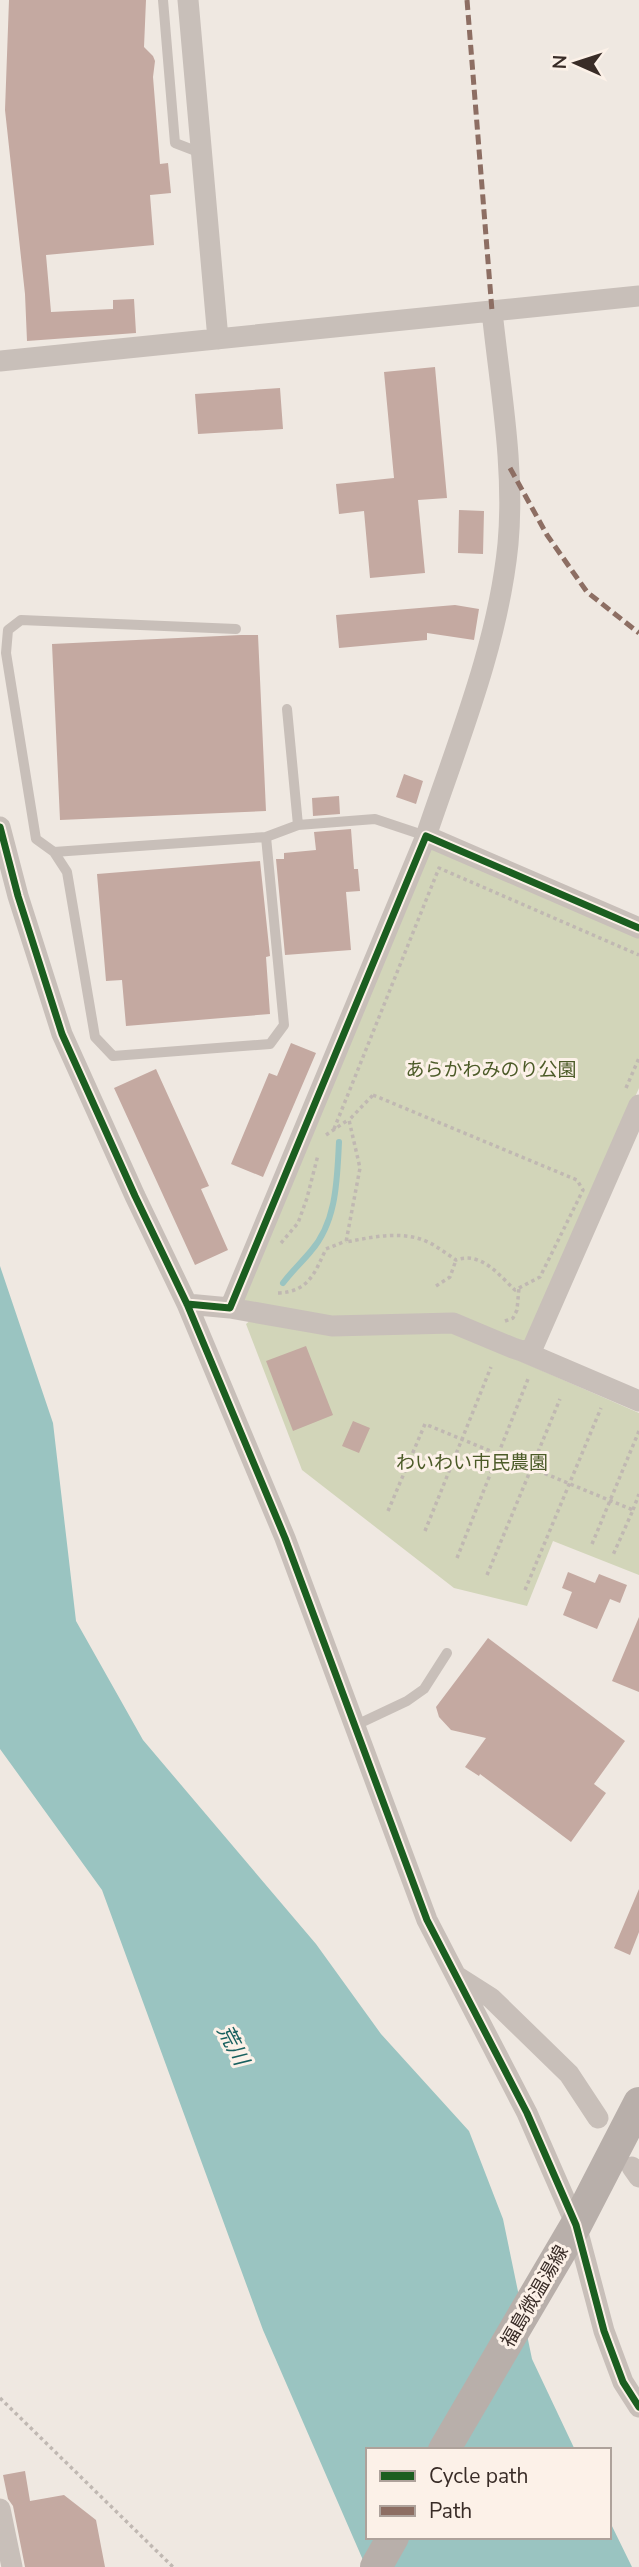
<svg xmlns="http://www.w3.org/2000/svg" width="639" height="2567" font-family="'Nunito Sans','Noto Sans JP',sans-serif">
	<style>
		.green { fill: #d2d5b9 }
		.water { fill: #9ac4c1 }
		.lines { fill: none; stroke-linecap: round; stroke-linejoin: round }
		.stream { stroke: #9ac4c1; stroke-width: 6 }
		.building { fill: #c4a9a1 }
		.path { stroke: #c0b8b2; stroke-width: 3.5; stroke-dasharray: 3.5 3.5; stroke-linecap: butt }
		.service { stroke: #c8bfb9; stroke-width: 10 }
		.minor { stroke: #c8bfb9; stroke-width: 21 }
		.secondary { stroke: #b8afaa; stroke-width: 32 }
		.quiet { stroke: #8d6e63; stroke-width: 5; stroke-dasharray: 10 5; stroke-linecap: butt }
		.cycleway-casing { stroke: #fcf1e8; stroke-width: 11 }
		.cycleway { stroke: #1b5e20; stroke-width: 7 }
		.labels { text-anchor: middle; stroke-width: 6; stroke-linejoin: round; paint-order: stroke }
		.park-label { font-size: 19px; fill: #4c5b28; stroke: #fcf1e8 }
		.street-label { font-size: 19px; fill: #392c27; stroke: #fcf1e8 }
		.water-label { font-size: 21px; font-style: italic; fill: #18605f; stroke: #fcf1e8 }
	</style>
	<rect width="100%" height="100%" fill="#efe8e1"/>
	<path class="green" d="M429 843 639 933V1088L529 1343 450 1316 338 1320 238 1304Z
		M252 1319 451 1331 639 1413V1575L553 1541 527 1606 454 1588 302 1470 246 1324Z"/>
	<path class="water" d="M0 1266 53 1423 76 1621 143 1740 316 1944 381 2034 469 2131 503 2219 532 2359 575 2450H368V2537H609V2520L632 2567H366L263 2330 102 1890 0 1749Z"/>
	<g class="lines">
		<path class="stream" d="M283 1283C292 1271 302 1262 311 1251 337 1221 337 1179 339 1142"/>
	</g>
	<path class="building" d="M9 0H146L144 47 153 56 155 61 153 77 160 164 168 163 171 193 150 195 154 245 46 255 51 312 113 309V300L134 299 136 333 27 341 25 294 5 110Z
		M435 367 447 498 418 500 425 573 370 578 364 511 339 514 336 484 394 478 384 372Z
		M280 388 283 429 198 434 195 394Z
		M459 510 484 511 483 554 458 553Z
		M455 605 479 609 474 640 427 633V640L339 648 336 615Z
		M241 635H258L266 811 60 820 52 644Z
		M404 774 423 781 416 804 396 797Z
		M339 796 340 814 313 816 312 798Z
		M351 829 354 869H358L360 891 346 892 351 950 285 955 276 859H284V853L316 850 314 832Z
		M260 861 270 956 266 957 270 1014 126 1026 122 980 106 981 97 874Z
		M291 1043 316 1053 263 1177 231 1164 269 1073 277 1076Z
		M156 1069 209 1186 201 1189 228 1250 195 1265 114 1088Z
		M306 1346 333 1415 293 1431 266 1361Z
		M353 1421 370 1428 359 1453 342 1446Z
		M568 1572 595 1583 599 1574 627 1585 620 1603 610 1599 597 1629 563 1615 572 1592 562 1588Z
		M639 1617V1692L612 1681Z
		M488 1638 625 1741 594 1784 606 1793 571 1842 480 1774 479 1776 465 1767 486 1738 451 1730 439 1717 436 1707Z
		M639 1889V1932L630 1955 614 1948Z
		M25 2471 30 2501 64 2495 96 2520 105 2567H25L13 2506 8 2499 3 2475Z"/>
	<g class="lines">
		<path class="path" d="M626 1088 639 1058
			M373 1095 577 1180 583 1190 540 1277 515 1290C499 1275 481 1251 456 1260 447 1254 438 1247 428 1242 402 1230 373 1237 346 1242L360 1168 349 1120Z
			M334 1129 439 868 639 955
			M326 1135 348 1120
			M281 1243 298 1223 307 1198 318 1155
			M436 1286 450 1277 456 1260
			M278 1293C309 1292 315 1272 326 1249L346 1241
			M505 1321 513 1318 517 1310 519 1288
			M633 1510 639 1494
			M388 1511 425 1424 633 1510 613 1555
			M425 1531 491 1367
			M592 1544 639 1431
			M457 1558 528 1379
			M487 1575 560 1399
			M525 1590 601 1408
			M0 2398 173 2567"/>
		<path class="service" d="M163 0 175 143 201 153
			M236 629 21 620 8 630 6 653 36 839 54 852 67 872 95 1037 113 1056 270 1044 284 1025 266 837
			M287 709 298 825
			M54 852 266 837 298 825 375 819 426 836
			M354 1726 407 1701 424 1689 447 1653"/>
		<path class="minor" d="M188 0 218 339
			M0 361 639 296
			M0 827 18 896 62 1034 135 1196 187 1304 285 1538 427 1920 527 2113 576 2225 604 2331 623 2382 639 2407
			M426 836C458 741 498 645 508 544 515 467 500 388 492 311
			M187 1304 230 1308 426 836 639 928
			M230 1308 332 1326 453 1323 513 1348 522 1351 532 1349 639 1105
			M522 1351 639 1401
			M458 1977 491 1998 569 2074 598 2118
			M632 2167 639 2177
			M0 2509 12 2567"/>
		<path class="secondary" d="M444 2450 576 2225 639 2103
			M376 2567 393 2537"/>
		<path class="quiet" d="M467 0 492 311
			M510 468 547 535 587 592 639 633"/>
		<defs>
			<path id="cycleway" d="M0 827 18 896 62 1034 135 1196 187 1304 285 1538 427 1920 527 2113 576 2225 604 2331 623 2382 639 2407
				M187 1304 230 1308 426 836 639 928"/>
		</defs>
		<use href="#cycleway" class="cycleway-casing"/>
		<use href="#cycleway" class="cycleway"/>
	</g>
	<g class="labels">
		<g class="park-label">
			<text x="491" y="1076">あらかわみのり公園</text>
			<text x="472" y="1469">わいわい市民農園</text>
		</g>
		<g class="street-label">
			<text transform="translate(534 2296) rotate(-60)" y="7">福島微温湯線</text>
		</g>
		<g class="water-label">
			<text transform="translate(233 2045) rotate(62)" y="7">荒川</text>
		</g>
	</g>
	<rect x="366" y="2448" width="245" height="91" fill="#fcf1e8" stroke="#aea29b" stroke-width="2"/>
	<rect x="380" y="2471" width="35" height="10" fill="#1b5e20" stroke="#aea29b" stroke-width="2"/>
	<text x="429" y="2483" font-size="21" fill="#392c27">Cycle path</text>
	<rect x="380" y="2506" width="35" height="10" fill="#8d6e63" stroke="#aea29b" stroke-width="2"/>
	<text x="429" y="2518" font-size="21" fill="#392c27">Path</text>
	<g transform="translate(576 63) rotate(273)" stroke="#fcf1e8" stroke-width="5" paint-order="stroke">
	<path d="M0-5L12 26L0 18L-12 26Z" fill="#392c27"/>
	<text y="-10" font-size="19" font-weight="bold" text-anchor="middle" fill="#392c27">N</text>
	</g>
</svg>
